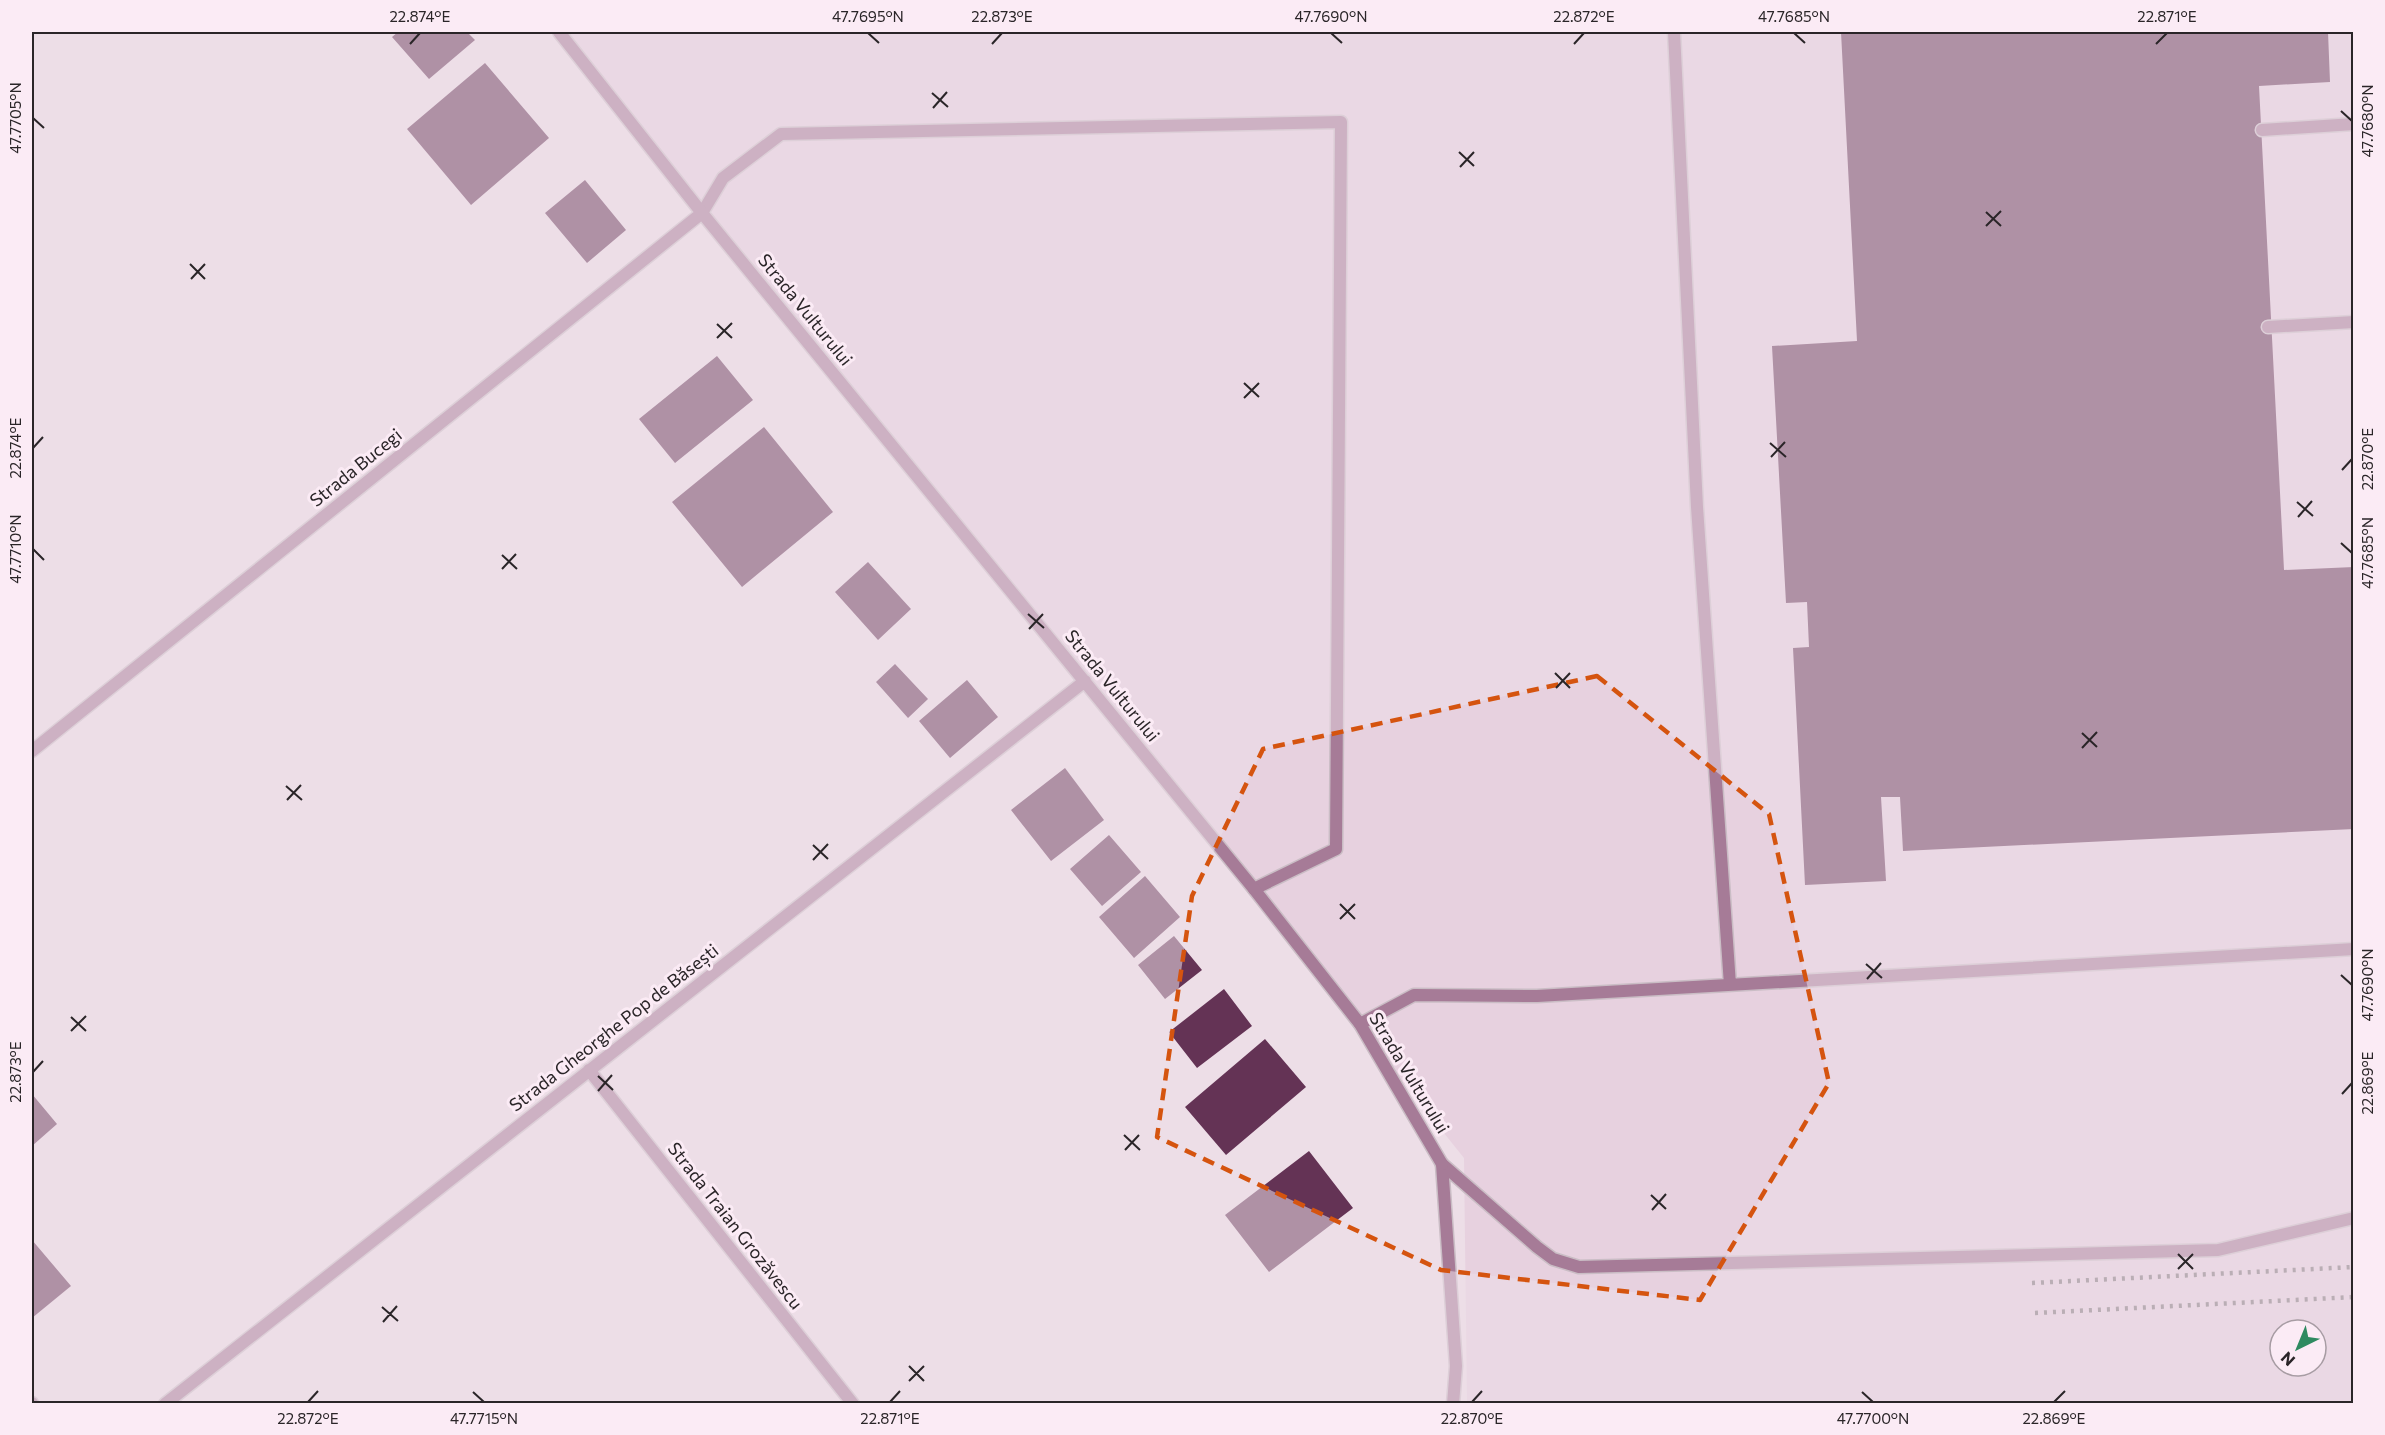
<svg xmlns="http://www.w3.org/2000/svg" width="2385" height="1435" font-family="Commissioner,sans-serif">
	<style>
		.built { fill: #e7d1df; fill-rule: evenodd }
		.building { fill: #643355 }
		.lines { fill: none; stroke-linecap: round; stroke-linejoin: round }
		.lane-casing { stroke: #cabdc5; stroke-width: 15 }
		.street-casing { stroke: #cabdc5; stroke-width: 15 }
		.lane { stroke: #a67b97; stroke-width: 12 }
		.street { stroke: #a67b97; stroke-width: 12 }
		.rail { stroke: #7c7378; stroke-width: 4.5; stroke-dasharray: 3 6; stroke-linecap: butt }
		.marked { fill: none; stroke: #d5540f; stroke-width: 4.5; stroke-dasharray: 12 8; stroke-linejoin: round }
		.ticks { fill: none; stroke: #2a2528; stroke-width: 2 }
		.labels { text-anchor: middle; stroke-width: 6; stroke-linejoin: round; paint-order: stroke }
		.street-label { font-size: 18px; fill: #2a2528; stroke: #fbebf5 }
		.neatline { fill: none; stroke: #2a2528; stroke-width: 2 }
		.ticks-label { font-size: 15px; text-anchor: middle; fill: #2a2528 }
	</style>
	<rect width="100%" height="100%" fill="#eddee7"/>
	<path class="built" d="M560 32H2353V1403H1467L1464 1158ZM2280 1330H2316V1366H2280Z"/>
	<path class="building" d="M398 32H467L475 40 429 79 392 37Z
		M1841 32H2328L2330 82 2259 86 2284 570 2354 567V829L1903 851 1900 797H1881L1886 881 1805 885 1793 648 1809 647 1807 602 1786 603 1772 346 1857 341Z
		M485 63 549 138 471 205 407 129Z
		M585 180 626 230 587 263 545 213Z
		M717 356 753 400 675 463 639 419Z
		M764 427 833 512 742 587 672 502Z
		M868 562 911 609 878 640 835 592Z
		M895 664 928 699 908 718 876 682Z
		M967 680 998 717 950 758 919 721Z
		M1065 768 1104 820 1051 861 1011 810Z
		M1109 835 1141 872 1102 906 1070 869Z
		M1145 876 1180 917 1134 958 1099 917Z
		M1174 936 1202 970 1165 999 1138 965Z
		M1224 989 1252 1026 1197 1068 1169 1032Z
		M1265 1039 1306 1087 1226 1155 1185 1107Z
		M32 1094 57 1124 32 1146Z
		M1309 1151 1353 1208 1269 1272 1225 1215Z
		M32 1240 71 1286 32 1318Z"/>
	<g class="lines">
		<defs>
			<path id="lane" d="M1674 32 1697 507 1730 985
				M2262 130 2354 124
				M702 213 723 178 781 134 1341 122 1336 849 1254 889
				M2268 327 2354 322
				M1360 1024 1414 995 1537 996 2354 949
				M1442 1164 1537 1247 1553 1259 1579 1267 2218 1250 2354 1218
				M1442 1164 1456 1366 1453 1404"/>
			<path id="street" d="M559 32 702 213 1254 889 1360 1024 1442 1164
				M32 751 702 213
				M589 1070 853 1404
				M32 1403V1404
				M165 1404 1085 681"/>
		</defs>
		<use href="#lane" class="lane-casing"/>
		<use href="#street" class="street-casing"/>
		<use href="#lane" class="lane"/>
		<use href="#street" class="street"/>
		<path class="rail" d="M2032 1283 2354 1267
			M2035 1313 2354 1297"/>
	</g>
	<path d="M0 0H2385V1435H0ZM1597 676 1769 814 1829 1083 1700 1300 1441 1270 1157 1137 1192 896 1263 749Z" fill="#eddee7" fill-opacity=".55" fill-rule="evenodd"/>
	<path class="marked" d="M1597 676 1769 814 1829 1083 1700 1300 1441 1270 1157 1137 1192 896 1263 749Z"/>
	<path class="ticks" d="M868 33 879 43M1331 33 1342 43M1794 33 1805 43M410 44 420 33M992 44 1002 33M1574 44 1584 33M2156 44 2167 33M932 93 948 107M933 108 947 92M2341 111 2352 121M33 118 44 128M1459 152 1474 166M1460 167 1474 152M1986 212 2001 226M1986 226 2001 211M190 264 205 279M191 279 205 264M717 324 732 338M717 338 732 323M1244 383 1259 397M1244 398 1259 383M1770 443 1786 457M33 448 43 437M1771 457 1785 442M2342 470 2352 459M2297 502 2313 516M2298 517 2312 501M2341 543 2352 553M33 549 44 560M502 555 517 569M502 569 516 554M1028 614 1044 628M1029 629 1043 614M1555 673 1570 688M1556 688 1570 673M2082 733 2097 747M2082 748 2097 732M286 786 302 800M287 800 301 785M813 845 828 859M813 860 828 844M1340 904 1355 919M1340 919 1355 904M1866 964 1882 978M2341 975 2352 985M1867 979 1881 963M71 1017 86 1031M71 1031 86 1016M33 1072 43 1061M598 1076 613 1090M598 1091 612 1075M2342 1094 2352 1083M1124 1135 1140 1150M1125 1150 1139 1135M1651 1195 1666 1209M1652 1210 1666 1194M2178 1254 2193 1269M2178 1269 2193 1254M382 1307 398 1321M383 1322 397 1306M909 1366 924 1381M909 1381 924 1366M473 1392 484 1402M1862 1392 1873 1402M308 1402 318 1391M890 1402 900 1391M1472 1402 1482 1391M2054 1402 2065 1391"/>
	<g class="labels">
		<g class="street-label">
			<text transform="translate(805 310) rotate(51)" y="6">Strada Vulturului</text>
			<text transform="translate(356 468) rotate(-39)" y="6">Strada Bucegi</text>
			<text transform="translate(1112 686) rotate(51)" y="6">Strada Vulturului</text>
			<text transform="translate(614 1028) rotate(-38)" y="6">Strada Gheorghe Pop de Băsești</text>
			<text transform="translate(1409 1073) rotate(59)" y="6">Strada Vulturului</text>
			<text transform="translate(735 1226) rotate(52)" y="6">Strada Traian Grozăvescu</text>
		</g>
	</g>
	<rect width="2385" height="1435" fill="none" stroke="#fbebf5" stroke-width="66"/>
	<g transform="translate(2298 1348) rotate(223)"><circle r="28" fill="#fbebf5" stroke="#a79ca3" stroke-width="1.5"/>
	<path d="M0-4.5L10 22L0 15L-10 22Z" fill="#2e8a60"/>
	<text y="-9" font-size="16" font-weight="bold" text-anchor="middle" fill="#2a2528">N</text>
	</g>
	<rect x="33" y="33" width="2319" height="1369" class="neatline"/>
	<g class="ticks-label">
		<text x="420" y="22">22.874°E</text>
		<text x="868" y="22">47.7695°N</text>
		<text x="1002" y="22">22.873°E</text>
		<text x="1331" y="22">47.7690°N</text>
		<text x="1584" y="22">22.872°E</text>
		<text x="1794" y="22">47.7685°N</text>
		<text x="2167" y="22">22.871°E</text>
		<text transform="translate(16 118) rotate(-90)" y="5">47.7705°N</text>
		<text transform="translate(2368 121) rotate(-90)" y="5">47.7680°N</text>
		<text transform="translate(16 448) rotate(-90)" y="5">22.874°E</text>
		<text transform="translate(2368 459) rotate(-90)" y="5">22.870°E</text>
		<text transform="translate(16 549) rotate(-90)" y="5">47.7710°N</text>
		<text transform="translate(2368 553) rotate(-90)" y="5">47.7685°N</text>
		<text transform="translate(2368 985) rotate(-90)" y="5">47.7690°N</text>
		<text transform="translate(16 1072) rotate(-90)" y="5">22.873°E</text>
		<text transform="translate(2368 1083) rotate(-90)" y="5">22.869°E</text>
		<text x="308" y="1424">22.872°E</text>
		<text x="484" y="1424">47.7715°N</text>
		<text x="890" y="1424">22.871°E</text>
		<text x="1472" y="1424">22.870°E</text>
		<text x="1873" y="1424">47.7700°N</text>
		<text x="2054" y="1424">22.869°E</text>
	</g>
</svg>
